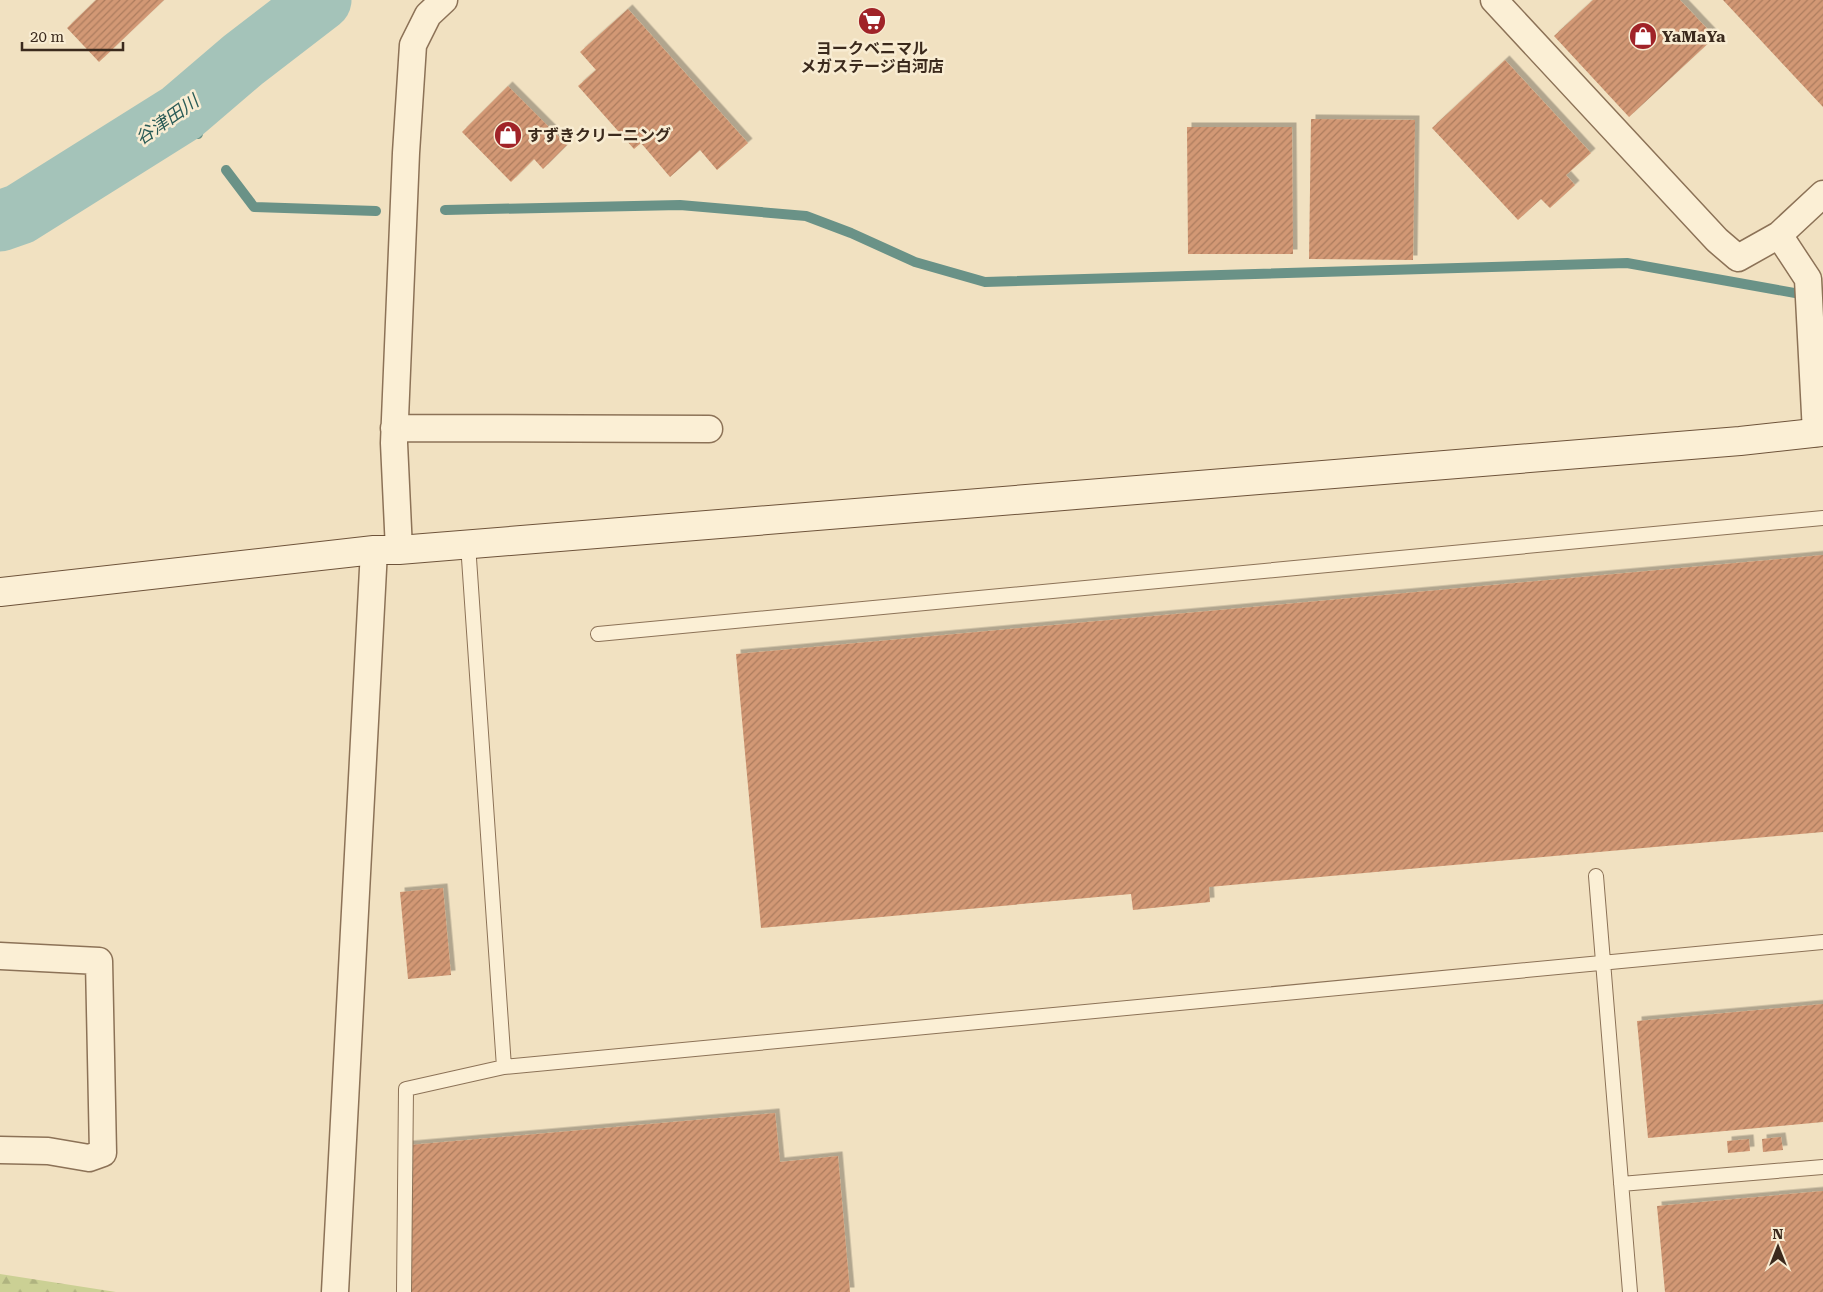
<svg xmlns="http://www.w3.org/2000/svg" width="1823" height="1292" font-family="'Roboto Serif','Noto Sans JP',serif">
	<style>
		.forest { fill: url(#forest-firs) }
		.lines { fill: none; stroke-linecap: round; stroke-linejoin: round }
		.stream { stroke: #6a9287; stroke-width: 10 }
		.river { stroke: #a4c3b9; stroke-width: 61 }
		.building { fill: url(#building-hatch); filter: url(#shadow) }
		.lane-casing { stroke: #8c7257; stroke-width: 16 }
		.street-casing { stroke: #8c7257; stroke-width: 29 }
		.secondary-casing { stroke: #6e533a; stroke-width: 30 }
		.lane { stroke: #fbefd5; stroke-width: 14 }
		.street { stroke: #fbefd5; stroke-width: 26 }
		.secondary { stroke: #fbefd5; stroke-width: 28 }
		.labels { text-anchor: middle; stroke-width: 5; stroke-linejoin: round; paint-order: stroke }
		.poi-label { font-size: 16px; font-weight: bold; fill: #3b2a1d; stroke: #f8ecd2; text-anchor: start }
		.water-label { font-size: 18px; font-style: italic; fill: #2b5c57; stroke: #f8ecd2 }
	</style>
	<defs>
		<pattern id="forest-firs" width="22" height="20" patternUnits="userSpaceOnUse" patternTransform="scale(1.25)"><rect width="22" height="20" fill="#cbd094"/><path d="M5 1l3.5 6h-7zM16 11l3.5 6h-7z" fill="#afb37f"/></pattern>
		<pattern id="building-hatch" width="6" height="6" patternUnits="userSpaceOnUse" patternTransform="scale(1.25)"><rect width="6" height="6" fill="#d29874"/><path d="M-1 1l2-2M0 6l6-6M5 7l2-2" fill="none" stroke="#ac7c5f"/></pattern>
		<filter id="shadow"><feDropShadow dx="4.5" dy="-4.5" stdDeviation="0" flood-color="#0004"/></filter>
	</defs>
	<rect width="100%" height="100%" fill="#f1e1c1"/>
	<path class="forest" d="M0 1274 116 1292H0Z"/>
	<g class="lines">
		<path class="stream" d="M181 113 198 134
			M226 170 254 207 376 211
			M445 210 680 205 806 216 851 233 915 262 985 282 1627 263 1823 298"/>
		<path class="river" d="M0 221 20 214 181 113 243 60 321 0"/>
	</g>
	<path class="building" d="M96 0H164L99 62 67 28Z
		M1593 0H1680L1715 37 1629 117 1554 36Z
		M1723 0H1823V107Z
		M628 9 748 143 717 170 700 150 670 177 641 143 634 149 578 86 596 70 580 52Z
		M1505 60 1591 153 1566 175 1575 185 1550 208 1541 199 1518 220 1432 128Z
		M508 86 567 145 543 169 534 159 511 182 462 132Z
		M1311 119 1415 120 1413 260 1309 259Z
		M1187 127H1292L1293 254H1188Z
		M1823 555V832L1209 887 1210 902 1133 910 1131 894 761 928 736 654Z
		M443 888 451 975 408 979 400 892Z
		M1823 1004V1122L1648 1138 1637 1021Z
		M775 1113 780 1162 838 1156 850 1292H411L398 1146Z
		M1781 1137 1783 1150 1763 1152 1762 1139Z
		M1749 1139 1750 1151 1728 1153 1727 1141Z
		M1823 1191V1292H1665L1657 1206Z"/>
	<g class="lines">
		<defs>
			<path id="lane" d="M468 544 504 1067 1823 942
				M598 634 1823 518
				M1596 876 1630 1292
				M1621 1184 1823 1167
				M404 1292 406 1089 504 1067"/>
			<path id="street" d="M1494 0 1717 240 1738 258 1779 235 1823 194
				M1779 235 1808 279 1816 433
				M394 428 709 429
				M399 550 394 443 406 153 413 45 428 15 444 0
				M0 956 99 961 103 1153 89 1158 48 1151 0 1150
				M335 1292 374 550"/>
			<path id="secondary" d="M0 592 374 550H399L1740 441 1823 432"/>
		</defs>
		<use href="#lane" class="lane-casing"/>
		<use href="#street" class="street-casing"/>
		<use href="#secondary" class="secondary-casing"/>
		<use href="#lane" class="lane"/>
		<use href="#street" class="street"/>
		<use href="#secondary" class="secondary"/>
	</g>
	<defs>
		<symbol id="supermarket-disc" viewBox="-11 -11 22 22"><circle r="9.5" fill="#a02328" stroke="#f8ecd2"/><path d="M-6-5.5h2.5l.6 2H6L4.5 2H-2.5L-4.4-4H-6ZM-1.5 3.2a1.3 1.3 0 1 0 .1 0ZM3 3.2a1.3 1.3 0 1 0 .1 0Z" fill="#fff"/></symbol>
		<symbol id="shop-disc" viewBox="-11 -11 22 22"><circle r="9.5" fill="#a02328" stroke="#f8ecd2"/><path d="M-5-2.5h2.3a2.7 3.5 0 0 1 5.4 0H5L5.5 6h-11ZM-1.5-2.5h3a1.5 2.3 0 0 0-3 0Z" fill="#fff"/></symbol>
	</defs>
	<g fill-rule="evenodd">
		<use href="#supermarket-disc" x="856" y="5" width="32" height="32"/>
		<use href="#shop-disc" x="1627" y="20" width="32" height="32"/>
		<use href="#shop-disc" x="492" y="119" width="32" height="32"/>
	</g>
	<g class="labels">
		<g class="poi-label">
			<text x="1662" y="42">YaMaYa</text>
			<text x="872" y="54" text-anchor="middle">ヨークベニマル<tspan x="872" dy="18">メガステージ白河店</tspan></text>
			<text x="527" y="141">すずきクリーニング</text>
		</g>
		<g class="water-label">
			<text transform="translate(167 120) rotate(-35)" y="6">谷津田川</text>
		</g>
	</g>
	<g transform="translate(1778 1247)" stroke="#f8ecd2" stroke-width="4" paint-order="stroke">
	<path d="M0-4L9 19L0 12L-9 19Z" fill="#3b2a1d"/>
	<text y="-8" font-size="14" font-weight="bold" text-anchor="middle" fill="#3b2a1d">N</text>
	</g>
	<path d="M22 42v8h101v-8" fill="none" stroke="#3b2a1d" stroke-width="2.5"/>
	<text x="30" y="42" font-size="15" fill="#3b2a1d" stroke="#f8ecd2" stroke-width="4" paint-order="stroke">20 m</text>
</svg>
